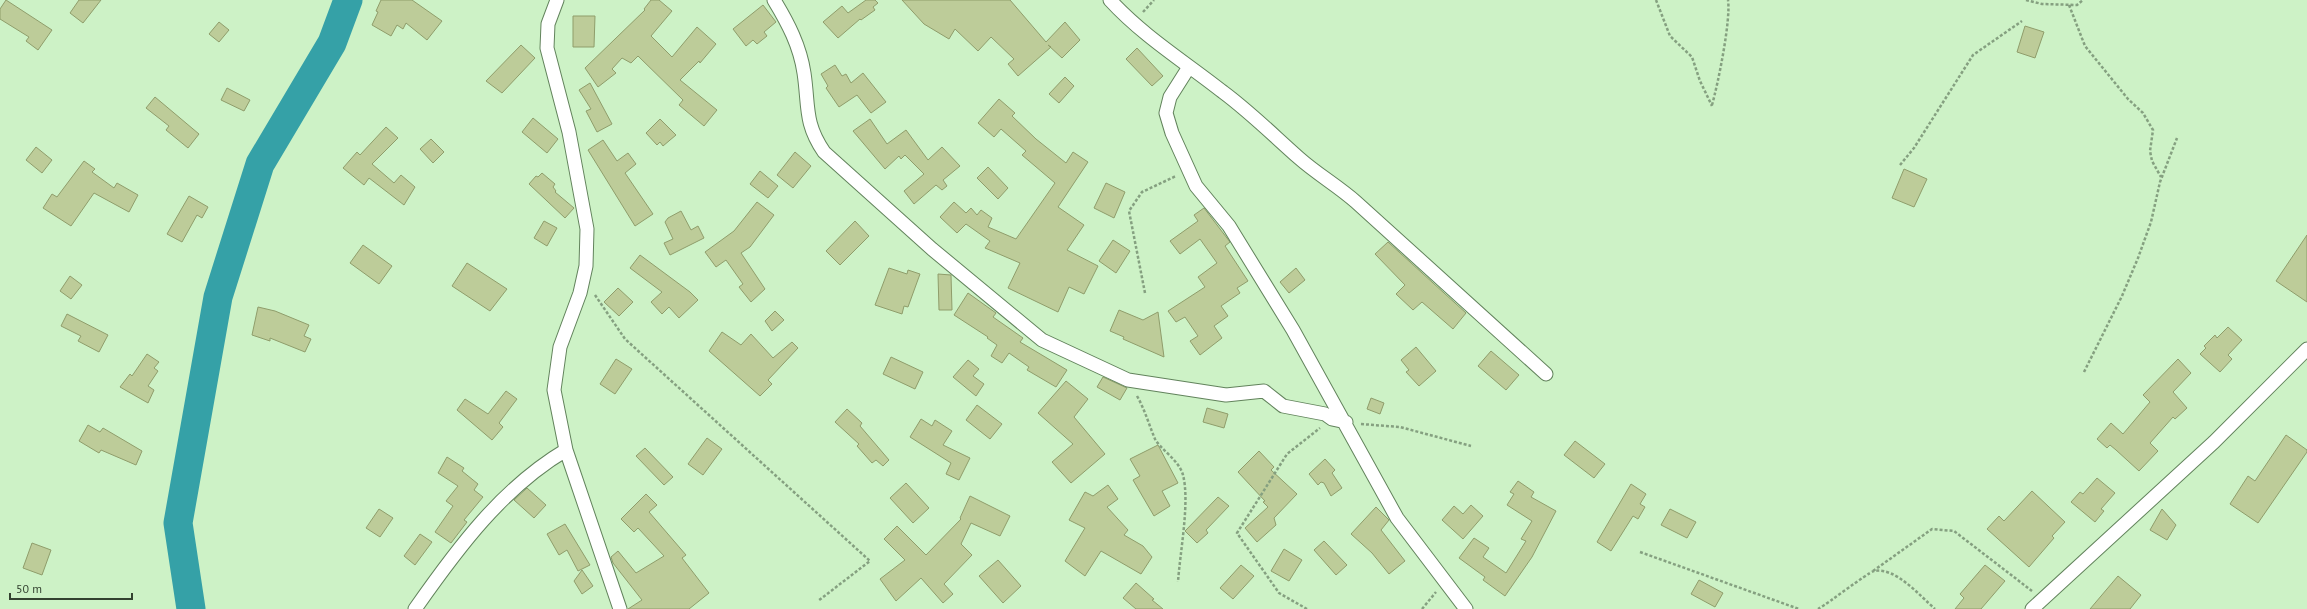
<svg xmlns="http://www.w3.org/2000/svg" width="2307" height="609" font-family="'PT Sans',sans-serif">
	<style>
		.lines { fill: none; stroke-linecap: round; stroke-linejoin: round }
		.river { stroke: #35a1a7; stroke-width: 29 }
		.building { fill: #bdcc99; stroke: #8f9d6b }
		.street-casing { stroke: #62835c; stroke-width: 15 }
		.path { stroke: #85a080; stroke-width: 2.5; stroke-dasharray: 3 2; stroke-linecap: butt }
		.street { stroke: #fff; stroke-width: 13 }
	</style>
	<rect width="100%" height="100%" fill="#cdf2c6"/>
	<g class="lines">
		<path class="river" d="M191 609 178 523 218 297 260 164 332 43 348 0"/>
	</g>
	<path class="building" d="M6 0 52 30 38 50 26 41 29 37 0 19V9Z
		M79 0H101L83 23 70 13Z
		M381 0H412L442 21 427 40 406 23 403 29 397 25 391 36 372 25 378 12 376 11Z
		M651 0H659L672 11 651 36 672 57 697 27 716 44 700 63 699 61 680 80 717 110 704 126 679 105 683 100 638 56 631 63 622 58 612 69 616 73 598 87 585 68 645 10 644 9Z
		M866 0H875L878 3 873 7 875 10 861 20 860 19 838 38 823 22 842 6 848 13Z
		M902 0H1010L1046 42 1065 22 1080 40 1062 58 1048 45 1051 47 1018 76 1008 64 1014 59 991 37 978 51 955 29 949 39 924 24Z
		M763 5 776 22 764 32 767 36 757 44 753 40 746 46 733 29Z
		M573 16H595L594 47H573Z
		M219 22 229 30 219 42 209 34Z
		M2025 26 2044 32 2035 58 2017 52Z
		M521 45 535 58 502 93 486 81Z
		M1137 48 1163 76 1152 86 1126 59Z
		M835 65 842 76 846 74 851 83 863 73 886 102 871 113 857 95 839 107 826 88 828 86 821 74Z
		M1065 77 1074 86 1059 103 1049 94Z
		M590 83 612 124 597 132 586 111 591 109 579 90Z
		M227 88 250 100 244 111 221 100Z
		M155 97 199 134 188 148 166 130 169 126 146 108Z
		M999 99 1015 113 1012 116 1036 139 1066 163 1073 152 1088 162 1058 207 1084 225 1067 250 1098 266 1084 294 1069 287 1058 312 1008 288 1020 263 985 248 990 241 966 224 957 233 940 217 954 202 966 213 971 208 977 215 981 210 992 218 988 227 1016 239 1055 183 1022 155 1026 151 1001 129 994 137 978 123Z
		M533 118 558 139 547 153 522 132Z
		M660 119 676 135 663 146 660 142 657 145 646 133Z
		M870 119 887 144 906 130 928 160 942 147 960 166 943 180 947 186 942 190 936 185 914 204 904 191 924 174 905 155 901 159 899 156 885 169 853 131Z
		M386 127 398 138 372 164 394 183 401 175 415 187 404 205 369 178 364 185 343 168 357 152 360 155Z
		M431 139 444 152 433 163 420 149Z
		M603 140 617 161 628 153 636 164 625 173 653 214 635 226 588 150Z
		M36 147 52 160 42 173 26 160Z
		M795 152 811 166 793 188 777 175Z
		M84 161 95 169 92 172 114 188 117 183 138 195 129 212 94 193 71 226 43 208 52 194 57 197Z
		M988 167 1008 188 998 199 977 178Z
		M1904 169 1927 179 1914 207 1892 198Z
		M760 171 778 186 768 198 750 184Z
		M542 173 555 184 553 187 556 191 555 192 574 208 565 218 529 184 536 176 538 177Z
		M1106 183 1125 192 1114 218 1094 208Z
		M189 196 208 207 202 218 197 215 182 242 167 234Z
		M757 202 774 215 750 247 741 253 765 289 751 302 739 287 743 284 726 260 716 267 705 252 734 231Z
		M1204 208 1230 242 1225 246 1248 281 1237 288 1240 293 1221 306 1228 316 1214 326 1222 338 1200 355 1190 341 1198 336 1185 317 1176 322 1168 311 1205 287 1198 277 1217 263 1200 239 1180 254 1170 241 1198 221 1194 215Z
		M681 211 691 230 698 226 704 238 670 255 664 243 673 239 665 222 668 218Z
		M544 221 557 228 547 246 534 238Z
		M855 221 869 236 840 265 826 251Z
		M2307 235V302L2276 281Z
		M1113 240 1130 251 1116 273 1099 261Z
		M1388 242 1466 313 1453 329 1422 302 1413 310 1396 294 1405 285 1375 254Z
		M363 245 392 266 379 284 350 263Z
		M640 255 690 292 698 300 679 318 669 307 662 314 651 302 662 292 630 268Z
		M467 263 507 289 490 311 452 286Z
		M889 268 907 274 908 270 920 274 908 307 904 306 902 314 875 305Z
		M1296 268 1305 280 1289 293 1280 282Z
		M938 274 951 275 952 310H939Z
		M70 276 82 285 71 299 60 291Z
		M618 288 633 302 619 316 604 302Z
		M968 293 996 313 993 317 1023 338 1020 342 1067 370 1056 387 1027 370 1029 367 1009 353 1002 363 991 356 997 345 987 338 988 337 954 315Z
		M258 307 275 311 309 325 304 336 311 339 305 352 270 338V341L252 335Z
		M1119 310 1143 320 1158 312 1164 357 1123 339 1124 337 1110 331Z
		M775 311 784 320 772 331 765 321Z
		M67 314 108 335 99 352 78 341 81 336 61 326Z
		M2228 327 2242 340 2228 355 2232 359 2220 372 2200 354 2206 348 2204 346 2215 335 2217 338Z
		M722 332 741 345 751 334 773 358 792 342 798 348 768 380 772 384 760 396 709 351Z
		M1416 347 1436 371 1419 386 1406 372 1409 370 1401 360Z
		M1491 351 1519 375 1506 390 1478 366Z
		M147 354 159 362 154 368 158 371 148 386 154 390 148 403 120 387 130 374 132 376Z
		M891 357 923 372 915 389 883 374Z
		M616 359 632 369 615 394 600 384Z
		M2178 359 2191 373 2173 392 2187 408 2175 419 2173 417 2150 443 2158 451 2139 471 2116 450 2110 445 2107 448 2097 439 2111 423 2123 434 2150 402 2143 395Z
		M968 360 979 369 973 376 984 384 976 396 953 377Z
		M1103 377 1127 388 1120 400 1097 387Z
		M1066 381 1088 399 1074 417 1105 454 1071 483 1052 462 1073 444 1038 413Z
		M506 391 517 399 499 423 503 427 492 440 457 410 465 399 488 414Z
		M1371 398 1384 403 1380 414 1367 409Z
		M977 405 1002 424 990 439 966 420Z
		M1207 408 1228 414 1224 428 1203 422Z
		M847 409 862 423 860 426 889 460 883 466 876 460 872 463 857 446 859 444 835 422Z
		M921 419 932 426 935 420 952 431 943 445 970 458 959 480 946 474 951 463 910 437Z
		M88 425 100 432 103 428 142 451 136 465 101 450 99 453 79 441Z
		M2286 435 2307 450V452L2258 523 2230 504 2248 476 2255 481Z
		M707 438 722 449 703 475 688 464Z
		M1575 441 1605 464 1594 478 1564 455Z
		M1158 445 1178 483 1162 491 1170 506 1154 516 1133 480 1140 476 1130 459Z
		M645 448 673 477 664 485 636 456Z
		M1259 451 1274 467 1271 470 1297 494 1274 518 1276 525 1257 542 1245 528 1268 507 1263 502 1265 501 1238 472Z
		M447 457 464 468 462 471 478 484 474 490 483 497 464 520 467 522 451 543 435 532 453 506 446 501 458 486 438 473Z
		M1325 459 1335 470 1332 473 1342 488 1331 496 1324 483 1321 482 1318 485 1309 474Z
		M2097 478 2115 493 2101 509 2104 511 2095 522 2071 502 2080 492 2083 494Z
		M1518 481 1534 492 1531 497 1556 511 1532 557 1505 596 1483 580 1485 577 1459 558 1474 538 1489 548 1483 557 1506 573 1526 541 1521 539 1532 521 1507 505 1514 494 1510 492Z
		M906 483 929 508 913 523 890 498Z
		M1631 484 1646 494 1640 504 1645 507 1638 519 1633 516 1611 551 1597 542Z
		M1108 485 1118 499 1107 507 1128 530 1124 535 1143 546 1152 557 1141 574 1101 551 1085 576 1065 561 1085 528 1069 520 1085 492 1093 496Z
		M527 488 546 505 534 518 514 500Z
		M2032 491 2065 522 2052 536 2054 538 2029 567 1987 529 1999 516 2004 521Z
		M646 494 657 505 649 512 686 555 682 558 709 593 689 609H628L642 600 613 563 611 557 618 551 636 573 664 556 638 528 634 532 621 519Z
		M970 496 1010 516 1000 536 971 523 961 544 972 555 944 584 953 594 943 603 921 578 896 601 880 579 905 560 884 539 897 526 926 555 961 519 960 518Z
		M1218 497 1229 506 1206 530 1208 533 1197 543 1185 531Z
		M1471 505 1483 516 1463 539 1442 520 1454 506 1463 514Z
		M1376 507 1389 520 1381 530 1405 561 1389 574 1372 553 1351 534Z
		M379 509 393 518 380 537 366 528Z
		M1670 509 1696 522 1687 538 1661 525Z
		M2162 509 2176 525 2167 540 2150 530Z
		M565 524 590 565 578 571 567 550 559 555 547 534Z
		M420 534 432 542 415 565 404 556Z
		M1324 541 1347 565 1336 575 1314 550Z
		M32 543 51 550 42 575 23 568Z
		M1284 549 1302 560 1289 581 1271 571Z
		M998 560 1021 586 1003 603 979 576Z
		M1241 565 1254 576 1233 599 1220 588Z
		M1985 565 2005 581 1981 609H1955L1964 598 1960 594Z
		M582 570 593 586 582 594 574 581Z
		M2118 576 2141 595 2130 609H2090Z
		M1699 580 1723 593 1715 607 1691 594Z
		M1136 583 1154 599 1152 600 1163 609H1136L1123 598Z"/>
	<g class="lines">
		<defs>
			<path id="street" d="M557 0 548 24 547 48 569 132 587 229 586 266 580 293 560 347 554 390 566 450 620 609
				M774 0C788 23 800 46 804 73 809 106 804 123 824 152L932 249 1042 340 1128 380 1226 395 1264 391 1283 406 1325 414 1332 419 1346 422
				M1110 0C1143 36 1185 62 1223 92 1250 112 1273 135 1299 158 1317 174 1338 186 1356 202L1546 374
				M1189 67 1170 97 1166 113 1172 133 1196 186 1229 226 1293 330 1397 518 1466 609
				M415 609C457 549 502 488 566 450
				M2032 609 2214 442 2307 349"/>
		</defs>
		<use href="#street" class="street-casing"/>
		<path class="path" d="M1656 0 1670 36 1692 57 1700 81 1712 106
			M2026 0 2042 4 2077 5 2083 0
			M2069 5 2085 46 2128 99 2143 113 2153 130 2150 151 2152 161 2161 177
			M1143 12 1154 0
			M1712 105C1718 84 1731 20 1728 0
			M1900 165 1914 148 1973 55 2022 21
			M1145 293 1129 211 1142 192 1176 176
			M595 295 625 339 870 561 818 601
			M2084 372 2122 296 2138 258 2151 222 2160 182 2177 138
			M1137 396C1145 410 1149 425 1155 439 1160 449 1179 460 1183 475 1190 502 1180 552 1178 582
			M1361 424 1400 427 1471 446
			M1640 552 1799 609
			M1873 571 1932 529 1954 531 2032 591
			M1307 609 1279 593 1237 533 1287 454 1320 428
			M1422 609 1436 592
			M1818 609C1829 603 1867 573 1874 571 1896 567 1920 596 1935 609"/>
		<use href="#street" class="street"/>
	</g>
	<path d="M10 593v6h122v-6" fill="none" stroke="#334230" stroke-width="2"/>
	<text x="16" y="593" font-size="12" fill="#334230" stroke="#cdf2c6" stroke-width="3" paint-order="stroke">50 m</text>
</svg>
